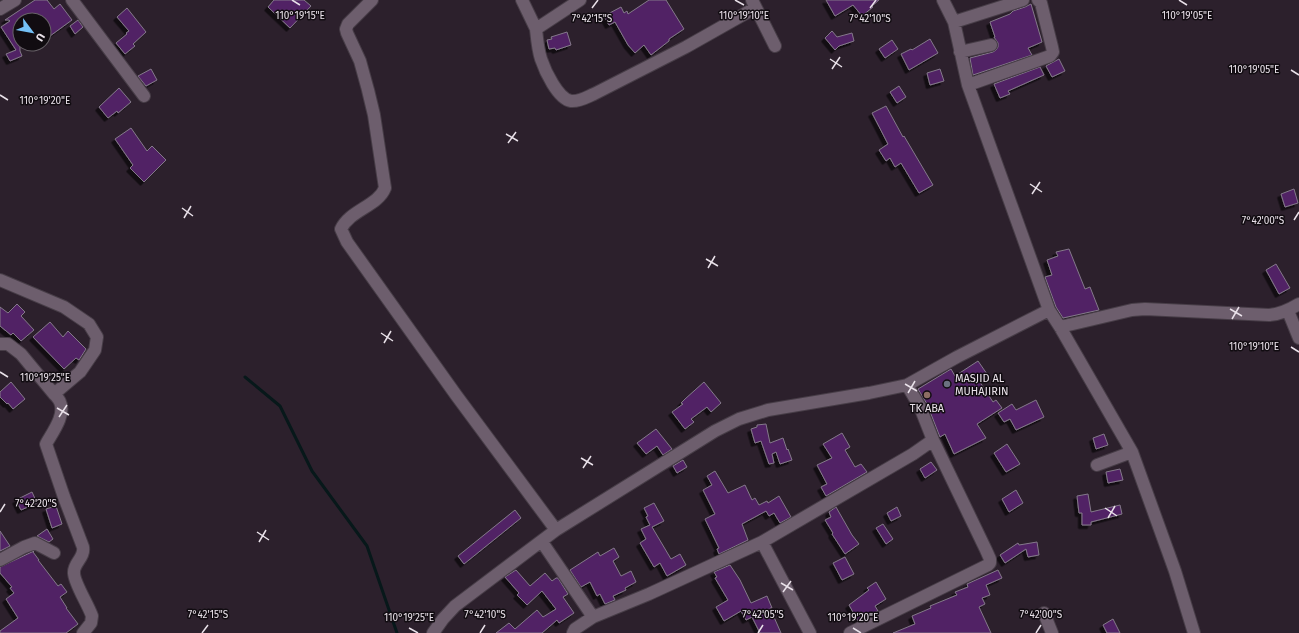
<svg xmlns="http://www.w3.org/2000/svg" width="1299" height="633" font-family="'Fira Sans',sans-serif">
	<style>
		.lines { fill: none; stroke-linecap: round; stroke-linejoin: round }
		.stream { stroke: #07181a; stroke-width: 3 }
		.building { fill: #512265; stroke: #84798a; filter: url(#shadow) }
		.minor-casing { stroke: #473d47; stroke-width: 14 }
		.minor { stroke: #6d5e6d; stroke-width: 12 }
		.ticks { fill: none; stroke: #e9e1e9; stroke-width: 1.5 }
		.worship-dot { fill: #6b7280; stroke: #110c11; stroke-width: 1.5 }
		.education-dot { fill: #8d6e63; stroke: #110c11; stroke-width: 1.5 }
		.labels { text-anchor: middle; stroke-width: 3; stroke-linejoin: round; paint-order: stroke }
		.poi-label { font-size: 11px; fill: #e9e1e9; stroke: #110c11; text-anchor: start }
		.ticks-label { font-size: 10px; text-anchor: middle; fill: #e9e1e9; stroke: #110c11; stroke-width: 3; stroke-linejoin: round; paint-order: stroke }
	</style>
	<defs>
		<filter id="shadow"><feDropShadow dx="-3.5" dy="3.5" stdDeviation="0" flood-color="#0009"/></filter>
	</defs>
	<rect width="100%" height="100%" fill="#2c202c"/>
	<g class="lines">
		<path class="stream" d="M245 377 280 406 312 471 367 546 397 633"/>
	</g>
	<path class="building" d="M35 0H47L54 9 60 4 72 20 50 36 44 28V20H20V51L22 56 10 61 6 54 16 50 1 27 10 21 9 20H5Z
		M274 0H304L311 6 290 28 268 7Z
		M649 0H666L684 29 669 39V41L651 55 644 45 635 53 628 45 615 22 609 25 604 16 621 7 624 13 627 11 628 14Z
		M826 0H879L872 6 873 7 862 16 853 5 835 16Z
		M1031 4 1042 42 1028 48 1032 55 973 75 970 58 993 52 996 50 998 47V43L994 37H995L990 22 1010 14 1013 11 1025 7Z
		M127 8 146 32 133 44 135 46 125 54 116 43 127 34 126 33 129 31 117 17Z
		M78 20 83 27 75 34 70 26Z
		M832 31 837 37 852 33 854 41 839 46 835 50 825 38Z
		M567 32 571 45 556 50 555 48 549 49 547 40 552 39 551 37Z
		M930 39 938 53 909 70 901 54 911 49 912 50Z
		M892 40 898 49 885 58 879 49Z
		M1059 59 1065 71 1052 77 1046 66Z
		M1040 67 1044 75 1008 91 1010 94 1000 98 994 84Z
		M151 69 157 80 146 86 138 76Z
		M940 69 944 81 930 85 927 73Z
		M899 86 906 97 897 103 890 92Z
		M119 88 131 102 118 113 117 111 108 118 99 107Z
		M886 106 903 137 904 136 933 185 919 193 901 163 895 167 890 158 886 161 879 150 888 144 872 113Z
		M131 128 147 151 152 146 166 160 144 182 130 168 133 165 115 139Z
		M1294 189 1298 203 1285 207 1281 194Z
		M1069 249 1085 289 1090 287 1099 310 1063 318 1056 307 1045 277 1052 275 1047 260 1058 256 1056 252Z
		M1276 264 1290 288 1279 294 1266 270Z
		M17 304 25 312 21 316 34 330 21 341 13 333 11 335 0 326V307L8 313Z
		M50 322 63 337 68 331 86 349 79 360 76 358 64 369 33 337Z
		M978 361 987 374 978 379 993 402 996 400 1002 408 977 424 986 438 954 454 945 434 940 437 927 404 918 389 951 369 955 376Z
		M11 382 25 399 13 409 8 403 7 404 0 397V392Z
		M704 382 721 403 711 412 707 407 691 419 694 422 685 429 672 412 683 404 681 403 685 399Z
		M1036 400 1044 417 1016 430 1010 419 1004 422 998 413 1012 404 1016 410Z
		M766 424 770 443 783 438 787 450 788 449 792 460 780 464 776 452 772 454 774 463 769 464 761 441 755 443 751 429 757 427V425Z
		M656 429 672 449 663 455 657 446 646 454 637 443Z
		M842 433 850 447 845 450 855 467 861 464 867 472 826 496 821 487 827 484 817 465 832 458 823 444Z
		M1104 434 1108 445 1096 449 1093 438Z
		M1007 444 1020 464 1006 472 994 453Z
		M683 460 687 467 677 473 673 466Z
		M931 462 937 470 925 478 920 469Z
		M1120 469 1123 480 1108 483 1106 472Z
		M715 471 728 493 745 485 752 500 755 498 759 505 767 501 768 503 779 496 791 517 780 523 774 513 769 516 766 511 742 524 748 540 719 554 717 549 719 548 705 519 715 514 703 490 712 485 707 476Z
		M1016 490 1023 503 1009 512 1002 499Z
		M32 492 37 503 21 510 16 500Z
		M1088 494 1091 512 1120 505 1122 514 1091 522V525H1082V513H1079L1077 496Z
		M654 503 664 521 652 527 671 559 680 554 686 565 667 576 660 563 654 567 640 543 646 539 641 529 650 525 646 517 648 516 644 508Z
		M56 506 62 524 52 528 46 509Z
		M836 507 852 535 859 544 845 554 832 534 833 533 825 520 831 517 829 512Z
		M897 507 901 516 891 521 887 513Z
		M515 510 521 518 464 564 458 556Z
		M883 524 893 539 886 544 876 528Z
		M47 529 53 539 49 542 37 536Z
		M0 531 10 546 0 551Z
		M1037 542 1039 555 1028 557 1026 549 1005 563 1000 555 1018 543 1019 545Z
		M614 548 619 557 613 561 621 576 631 571 636 582 625 588 626 590 613 596 615 600 605 604 600 594 597 596 590 582 581 587 570 570 598 552 600 556Z
		M34 551 33 552 39 560H38L58 586 61 584 67 592 60 597 67 608H66L78 624 66 633H0V631L18 618 6 599 14 593 10 588 12 587 0 573V567Z
		M845 557 854 574 842 580 833 563Z
		M730 565 740 580 751 603 767 596 772 608H770L781 633H760L752 617 746 620 741 611 724 621 716 607 728 600 715 578 717 577 714 572Z
		M516 570 530 586 545 573 552 581 556 578H558L568 594 563 597 574 613 559 623 557 620 542 633H496L509 623 515 629 537 610 543 617 556 609 542 591 527 605 517 595 519 593 505 577Z
		M998 570 1002 578 986 585 990 595 982 598 985 604 979 607 991 633H893L915 624 912 616 931 608 930 606 957 595 955 592 968 587 967 584Z
		M876 582 886 599 875 606 878 611 858 621 849 605 869 590 867 588Z
		M1113 619 1120 633H1107L1103 625Z"/>
	<g class="lines">
		<defs>
			<path id="minor" d="M72 0 144 96
				M372 0 348 24 346 29 347 33 360 61 368 90 374 115 385 188C378 206 350 210 341 229L347 242 456 395 556 530
				M522 0 536 29 580 0
				M752 0 775 46
				M943 0 954 22 968 85 1049 310 1060 327 1132 452 1175 571 1194 633
				M0 9 15 0
				M954 22 1023 0
				M536 29C537 39 538 50 541 59 545 71 558 99 571 101 579 102 587 97 594 94L686 47 755 8
				M960 52 991 45
				M968 85 1050 56 1053 52 1052 47 1041 3 1038 0
				M0 280 64 307 89 324 97 337 95 350 80 372 54 394C56 396 59 399 60 402 66 415 52 433 46 444L64 497 83 547C85 558 73 563 74 573 74 583 88 604 92 616L91 623 83 633
				M1288 311 1299 338
				M1060 327 1132 310 1145 309 1269 315C1281 314 1289 310 1299 304
				M0 344H8L21 354 54 394
				M1097 465 1132 452
				M542 542 593 617 649 594 762 542 913 454 933 440 920 407 907 385
				M762 542 810 633
				M0 560 24 547 35 543 54 553
				M1044 613 1052 633
				M433 633 443 619 455 606 556 530 715 431 739 419 768 410 869 393 907 385 957 357 1049 310
				M573 633 575 629 593 617
				M850 633 988 565 990 563V559L986 550 933 440"/>
		</defs>
		<use href="#minor" class="minor-casing"/>
		<use href="#minor" class="minor"/>
	</g>
	<path class="ticks" d="M292 0 300 5M735 0 744 5M1179 0 1187 5M592 8 598 0M870 8 876 0M830 59 842 67M832 69 840 57M1291 70 1299 75M0 95 8 100M506 134 518 141M508 143 516 132M1030 184 1042 192M1032 194 1040 182M182 208 193 216M184 218 191 206M1294 220 1299 212M706 259 718 266M708 268 715 256M1230 309 1242 316M1232 319 1239 307M381 333 393 341M384 343 391 331M1291 347 1299 352M0 372 8 377M905 384 917 391M908 393 915 381M57 408 69 415M59 417 67 405M581 458 593 465M583 468 591 456M1105 508 1117 516M0 512 5 504M1108 518 1115 506M257 532 269 540M259 542 266 530M781 583 793 590M783 592 791 581M409 628 418 633M853 628 861 633M202 633 208 625M480 633 485 625M758 633 763 625M1036 633 1041 625"/>
	<circle class="worship-dot" cx="947" cy="384" r="4"/>
	<circle class="education-dot" cx="927" cy="395" r="4"/>
	<g class="labels">
		<g class="poi-label">
			<text x="955" y="382">MASJID AL<tspan x="955" dy="13">MUHAJIRIN</tspan></text>
			<text x="927" y="412" text-anchor="middle">TK ABA</text>
		</g>
	</g>
	<g class="ticks-label">
		<text x="1187" y="19">110°19'05"E</text>
		<text x="300" y="19">110°19'15"E</text>
		<text x="744" y="19">110°19'10"E</text>
		<text x="592" y="22">7°42'15"S</text>
		<text x="870" y="22">7°42'10"S</text>
		<text x="1254" y="73">110°19'05"E</text>
		<text x="45" y="104">110°19'20"E</text>
		<text x="1263" y="224">7°42'00"S</text>
		<text x="1254" y="350">110°19'10"E</text>
		<text x="45" y="381">110°19'25"E</text>
		<text x="36" y="507">7°42'20"S</text>
		<text x="208" y="618">7°42'15"S</text>
		<text x="485" y="618">7°42'10"S</text>
		<text x="763" y="618">7°42'05"S</text>
		<text x="1041" y="618">7°42'00"S</text>
		<text x="409" y="621">110°19'25"E</text>
		<text x="853" y="621">110°19'20"E</text>
	</g>
	<g transform="translate(32 32) rotate(122)"><circle r="19" fill="#110c11" stroke="#676167"/>
	<path d="M0-3L7 15L0 10L-7 15Z" fill="#74c0f6"/>
	<text y="-6" font-size="11" font-weight="bold" text-anchor="middle" fill="#e9e1e9">U</text>
	</g>
</svg>
